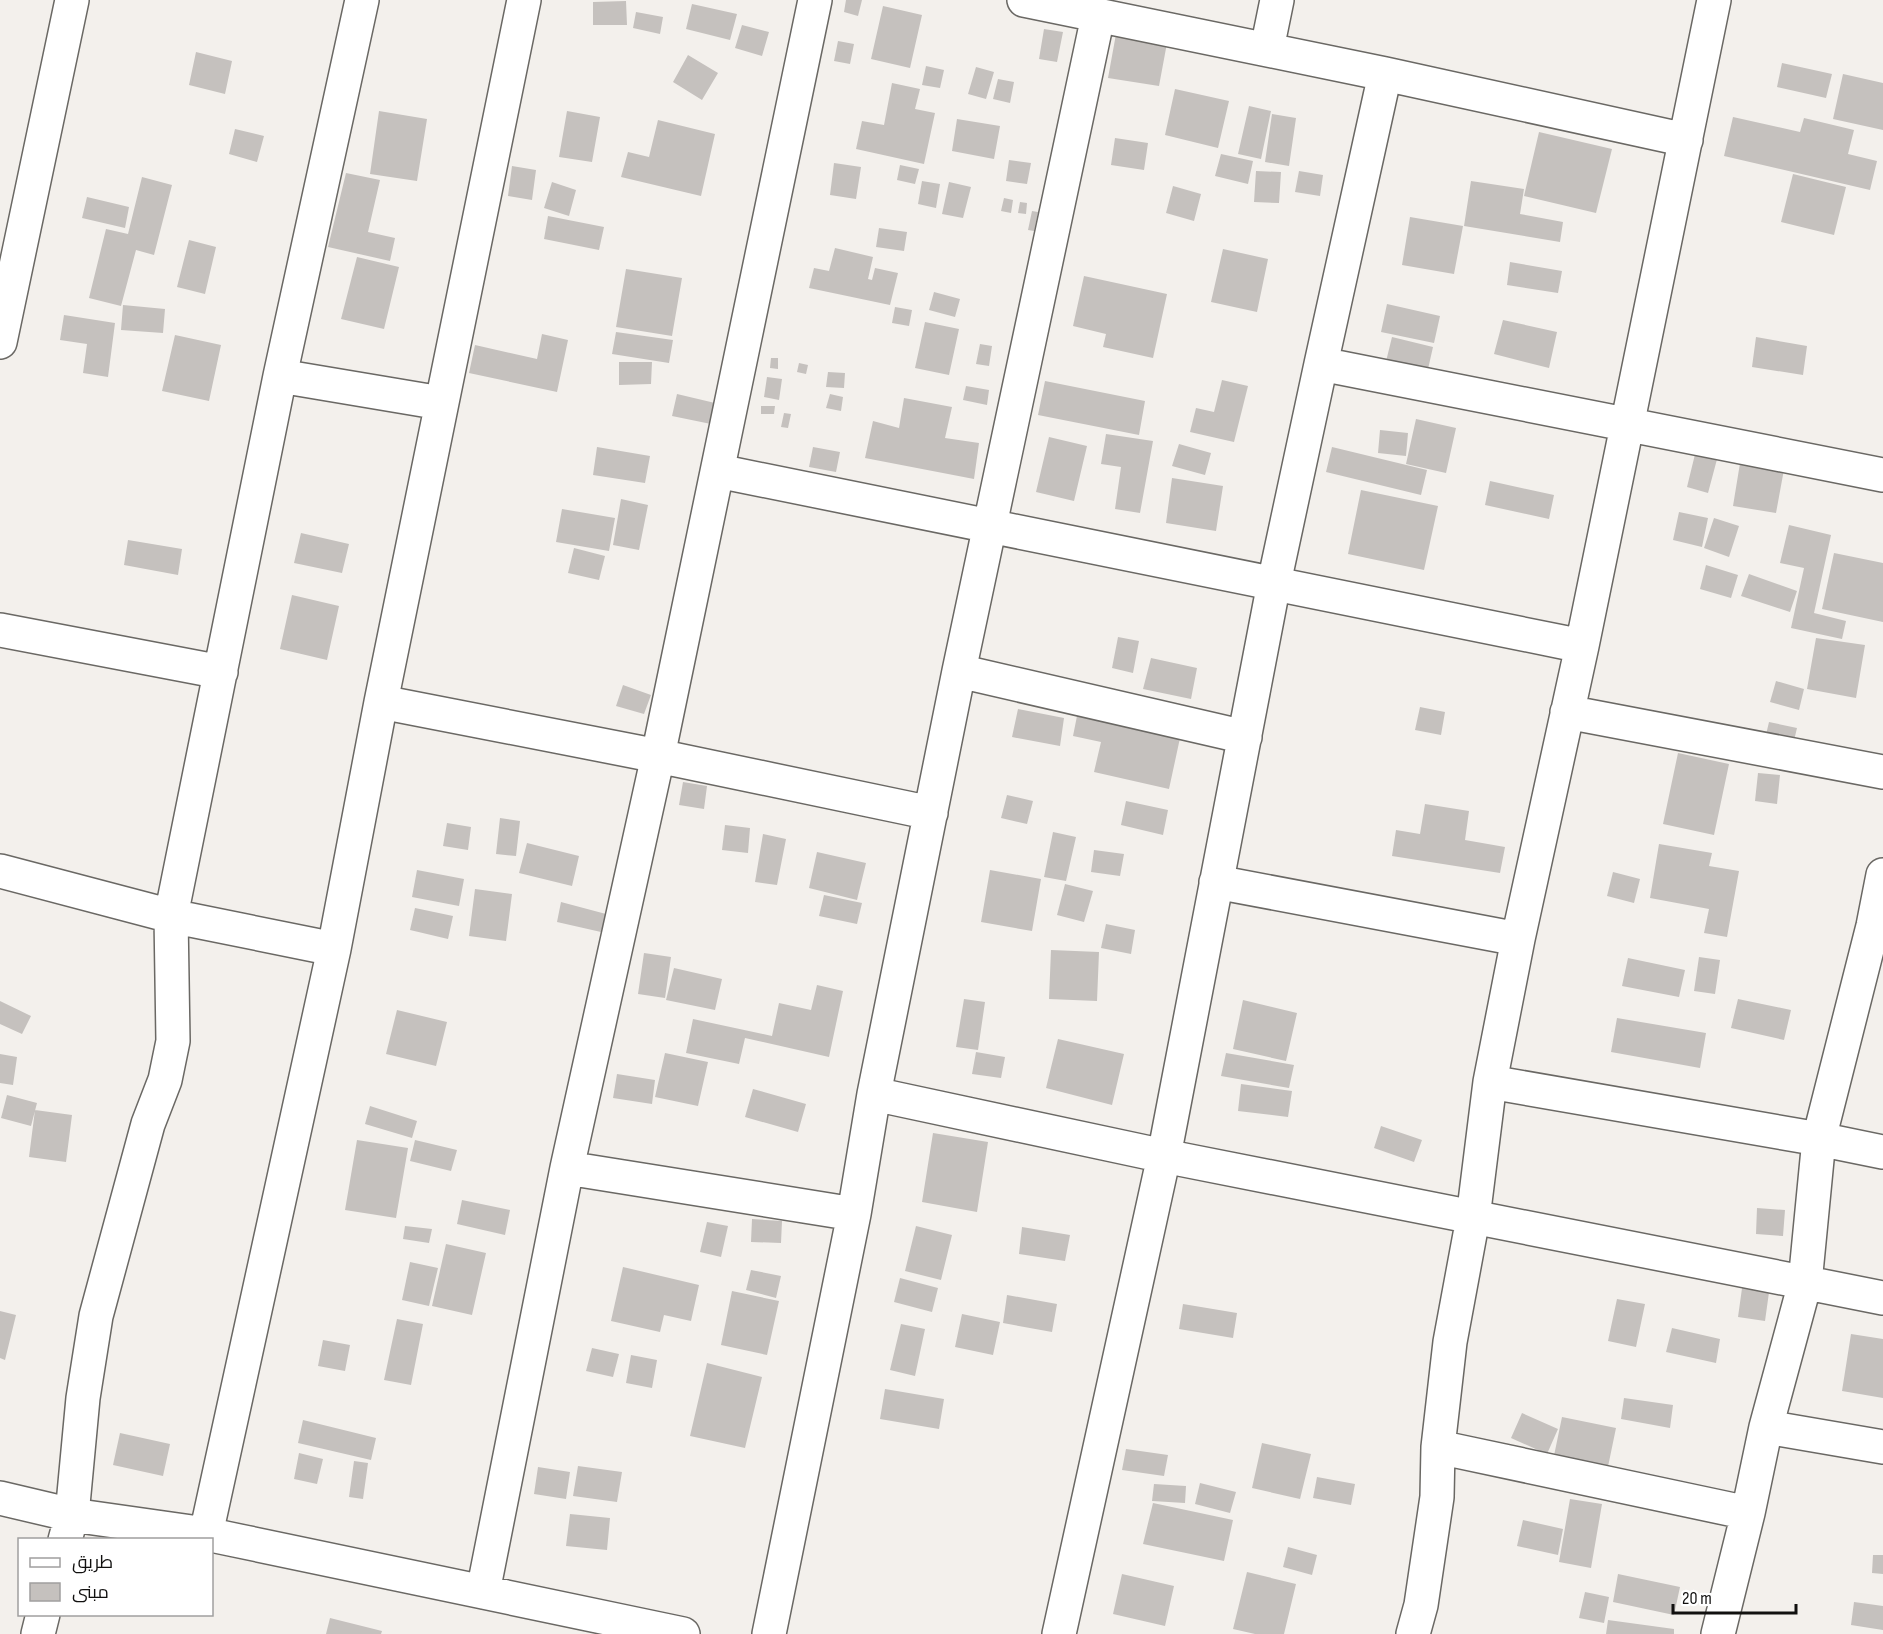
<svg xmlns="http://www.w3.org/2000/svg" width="1883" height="1634" font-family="'Sofia Sans Condensed',Cairo,sans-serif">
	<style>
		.building { fill: #c5c1be }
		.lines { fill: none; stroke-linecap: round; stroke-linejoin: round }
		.minor-casing { stroke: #6a6864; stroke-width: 36 }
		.minor { stroke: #fff; stroke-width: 33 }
	</style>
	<rect width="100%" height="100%" fill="#f3f0ec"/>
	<path class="building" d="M846 0H862L858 16 844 12Z
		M626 1 627 25H593V2Z
		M692 4 737 14 730 40 686 29Z
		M883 6 922 15 910 68 871 59Z
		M636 12 663 17 660 34 633 28Z
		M742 25 769 32 762 56 735 48Z
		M1044 29 1063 32 1057 62 1039 59Z
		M1116 34 1167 43 1159 86 1108 78Z
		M838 41 854 44 850 64 834 61Z
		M196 52 232 61 225 94 189 85Z
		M688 55 718 73 702 100 673 82Z
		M1782 63 1832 74 1826 98 1777 87Z
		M926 66 944 70 940 88 922 85Z
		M976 67 994 72 986 99 968 94Z
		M1843 74 1883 83V130L1833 119Z
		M998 79 1014 82 1010 103 993 99Z
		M892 83 920 89 915 109 935 113 924 164 856 149 862 121 884 125Z
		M1175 89 1229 101 1218 148 1165 135Z
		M1249 106 1271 111 1261 159 1238 154Z
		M379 111 427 119 417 181 370 174Z
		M567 111 600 117 592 162 559 157Z
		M1272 114 1296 118 1289 166 1265 162Z
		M1733 117 1800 132 1804 118 1854 130 1848 154 1877 161 1870 190 1724 156Z
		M957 119 1000 126 994 159 952 151Z
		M658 120 715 134 701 196 621 177 628 152 649 157Z
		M235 129 264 136 257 162 229 154Z
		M1539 132 1612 149 1596 213 1524 196Z
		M1115 138 1148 143 1144 170 1111 165Z
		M1221 154 1253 161 1248 184 1215 176Z
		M1009 160 1031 163 1027 184 1006 181Z
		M834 163 861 167 856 199 830 195Z
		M900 165 919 169 915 184 897 180Z
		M512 166 536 170 532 200 508 196Z
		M1256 171 1281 172 1279 203 1254 202Z
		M1299 171 1323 175 1320 196 1295 192Z
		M346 173 380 180 368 232 395 238 390 261 328 247Z
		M1793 174 1846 187 1834 235 1781 222Z
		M142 177 172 185 154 255 136 250 121 306 89 298 106 229 128 234Z
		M922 181 940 184 936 208 918 204Z
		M1471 181 1524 189 1520 214 1563 222 1560 242 1464 226Z
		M552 182 576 190 569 216 544 208Z
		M949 182 971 187 963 218 942 214Z
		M1173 186 1201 194 1194 221 1166 213Z
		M87 197 129 207 125 228 82 218Z
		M1004 198 1013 200 1011 213 1001 211Z
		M1020 202 1027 203 1026 214 1018 213Z
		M1032 211 1038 212 1034 231 1028 230Z
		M548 216 604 227 599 250 544 239Z
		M1410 217 1463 226 1454 274 1402 265Z
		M879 228 907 232 904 251 876 247Z
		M189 240 216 247 205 294 177 287Z
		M835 248 873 257 868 279 872 280 875 268 898 273 890 305 809 288 814 268 829 271Z
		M1223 249 1268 259 1257 312 1211 302Z
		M357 257 399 267 384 329 341 319Z
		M1510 262 1562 271 1558 293 1507 285Z
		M626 269 682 278 672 336 616 327Z
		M1084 276 1167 294 1153 358 1103 347 1106 334 1073 326Z
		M934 292 960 299 955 317 929 310Z
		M1387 304 1440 316 1434 343 1381 332Z
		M123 305 165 309 163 333 121 330Z
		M895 307 912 310 909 326 892 323Z
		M64 315 115 323 108 377 83 373 87 344 60 340Z
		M1503 320 1557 332 1549 368 1494 354Z
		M925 322 959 329 949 375 915 368Z
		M616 332 673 340 669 363 612 354Z
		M542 334 568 340 557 392 469 373 475 345 537 359Z
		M175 335 221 345 209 401 162 391Z
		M1392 337 1433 347 1421 400 1379 390Z
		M1756 337 1807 346 1803 375 1752 367Z
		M980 344 992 346 989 366 976 364Z
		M771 358H778V369L770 368Z
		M619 362H652L651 384 619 385Z
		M799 363 808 365 806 374 797 372Z
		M828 372 845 373 844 388 826 387Z
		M767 377 782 379 779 400 764 397Z
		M1222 380 1248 386 1234 442 1190 432 1196 408 1214 412Z
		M1045 381 1145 401 1139 435 1038 415Z
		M966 386 989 390 987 405 963 400Z
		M677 394 715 403 711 424 672 416Z
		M830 394 843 397 841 411 826 408Z
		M904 398 952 407 945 438 979 443 974 479 865 458 873 421 899 428Z
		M761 406H775L774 414H761Z
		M784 413 791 414 788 428 781 427Z
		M1416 419 1456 428 1446 473 1406 464Z
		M1380 430 1408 433 1406 456 1378 453Z
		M1106 434 1153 441 1140 513 1115 509 1121 467 1101 464Z
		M1049 437 1087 446 1074 501 1036 492Z
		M1698 442 1720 448 1708 493 1687 487Z
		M1179 444 1211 453 1205 475 1172 466Z
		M597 447 650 456 645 483 593 475Z
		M813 447 840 452 836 472 809 467Z
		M1332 447 1427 470 1421 495 1326 472Z
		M1741 457 1785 464 1776 513 1733 506Z
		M1172 478 1223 486 1216 531 1166 523Z
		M1490 481 1554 495 1549 519 1485 505Z
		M1361 490 1438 506 1424 570 1348 554Z
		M621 499 648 505 639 550 613 545Z
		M562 509 615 518 609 551 556 542Z
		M1679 512 1708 518 1702 547 1673 540Z
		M1714 518 1739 526 1729 557 1704 548Z
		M1789 525 1831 535 1814 613 1846 621 1842 639 1791 628 1804 568 1780 563Z
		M301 533 349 544 342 573 294 563Z
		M128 540 182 549 178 575 124 565Z
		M574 548 605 556 599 580 568 573Z
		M1834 553 1883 563V622L1822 609Z
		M1706 565 1738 575 1731 598 1700 589Z
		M1749 574 1797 591 1790 612 1741 596Z
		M292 595 339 606 327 660 280 649Z
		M1118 637 1139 641 1133 673 1112 668Z
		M1816 638 1865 645 1856 698 1807 689Z
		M1151 658 1197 668 1191 699 1143 689Z
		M1776 681 1804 689 1799 710 1770 702Z
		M623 685 651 695 644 714 616 706Z
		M1420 707 1445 712 1441 735 1415 730Z
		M1018 709 1064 718 1060 746 1012 737Z
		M1077 716 1180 738 1169 789 1094 772 1101 742 1073 736Z
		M1769 722 1797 728 1788 766 1760 760Z
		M1678 753 1729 764 1714 835 1663 824Z
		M1758 773 1780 775 1777 804 1755 801Z
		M683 782 707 786 704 809 679 805Z
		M1007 795 1033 801 1027 824 1001 818Z
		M1126 801 1168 810 1163 835 1121 825Z
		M1425 804 1469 811 1465 840 1505 847 1500 873 1392 856 1396 830 1420 834Z
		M500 818 520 821 516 856 496 854Z
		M447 823 471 827 468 850 443 846Z
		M725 825 750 828 748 853 722 850Z
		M1053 832 1076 837 1066 881 1044 877Z
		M763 834 786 839 777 885 755 882Z
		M527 843 579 856 572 886 519 873Z
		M1659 844 1712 853 1709 866 1739 871 1727 937 1704 933 1709 909 1650 898Z
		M1094 850 1124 854 1120 876 1091 872Z
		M817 852 866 863 857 900 809 888Z
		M417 870 464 879 459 906 412 897Z
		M990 870 1041 879 1032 931 981 922Z
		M1613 872 1640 879 1634 903 1607 896Z
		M1065 884 1093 891 1084 922 1057 915Z
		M475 889 512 894 506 941 469 936Z
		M824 895 862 903 857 924 819 916Z
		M561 902 606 914 601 932 557 922Z
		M415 908 453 916 448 939 410 930Z
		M1106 924 1135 930 1131 954 1101 948Z
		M1051 950 1099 952 1097 1001 1049 999Z
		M644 953 671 957 665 998 638 994Z
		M1699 957 1720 960 1715 994 1694 991Z
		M1628 958 1685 970 1679 997 1622 986Z
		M674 968 722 979 715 1010 666 1000Z
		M817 985 843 991 829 1057 745 1038 739 1064 686 1053 693 1019 772 1036 779 1003 811 1010Z
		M964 999 985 1002 978 1050 956 1047Z
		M1738 999 1791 1010 1784 1040 1731 1028Z
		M1243 1000 1297 1013 1286 1061 1233 1049Z
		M0 1001 31 1016 22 1034 0 1024Z
		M397 1010 447 1022 436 1066 386 1054Z
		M1617 1018 1706 1033 1700 1068 1611 1052Z
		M1058 1039 1124 1054 1112 1105 1046 1088Z
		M976 1052 1005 1057 1001 1078 972 1074Z
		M665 1053 708 1062 698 1106 655 1097Z
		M1226 1053 1294 1065 1289 1088 1221 1076Z
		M0 1054 17 1057 13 1085 0 1083Z
		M617 1074 655 1080 652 1104 613 1098Z
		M1241 1084 1292 1091 1288 1117 1238 1111Z
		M753 1089 806 1104 798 1132 745 1117Z
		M7 1095 37 1103 31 1126 1 1118Z
		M370 1106 417 1121 412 1138 365 1124Z
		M35 1110 72 1115 66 1162 29 1157Z
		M1381 1126 1422 1140 1414 1162 1374 1148Z
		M933 1133 988 1142 977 1212 922 1202Z
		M357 1140 408 1148 396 1218 345 1210Z
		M415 1140 457 1150 451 1171 410 1161Z
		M462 1200 510 1210 505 1235 457 1224Z
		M1757 1208 1785 1210 1783 1236 1756 1234Z
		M752 1219 782 1221 781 1243 751 1242Z
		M707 1222 728 1226 721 1257 700 1252Z
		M405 1226 432 1229 429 1243 403 1239Z
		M916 1226 952 1235 941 1280 905 1271Z
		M1022 1227 1070 1235 1065 1261 1019 1254Z
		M446 1244 486 1253 472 1315 432 1306Z
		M410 1262 438 1268 429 1306 402 1300Z
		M623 1267 699 1285 691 1321 664 1315 660 1332 611 1321Z
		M751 1270 781 1276 776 1298 746 1290Z
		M1744 1274 1771 1278 1765 1321 1738 1317Z
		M900 1278 938 1288 932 1312 894 1302Z
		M732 1291 779 1301 767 1355 721 1345Z
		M1007 1295 1057 1304 1052 1332 1003 1323Z
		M1617 1299 1645 1304 1636 1347 1608 1341Z
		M1183 1304 1237 1313 1233 1338 1179 1329Z
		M0 1311 16 1315 5 1360 0 1358Z
		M962 1314 1000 1322 993 1355 955 1347Z
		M397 1319 423 1324 411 1385 384 1380Z
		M901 1324 925 1329 915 1376 890 1370Z
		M1672 1328 1720 1339 1716 1363 1666 1352Z
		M1851 1334 1883 1339V1398L1842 1391Z
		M323 1340 350 1345 345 1371 318 1366Z
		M592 1348 619 1354 613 1377 586 1371Z
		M631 1355 657 1360 652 1388 626 1383Z
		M707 1363 762 1377 745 1448 690 1436Z
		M885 1389 944 1399 939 1429 880 1419Z
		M1624 1398 1673 1405 1670 1428 1621 1419Z
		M1522 1413 1558 1429 1547 1454 1511 1438Z
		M1562 1417 1616 1428 1604 1486 1550 1475Z
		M303 1420 376 1438 371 1460 298 1443Z
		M120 1433 170 1444 163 1476 113 1465Z
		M1262 1443 1311 1454 1300 1499 1252 1488Z
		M1126 1449 1168 1455 1164 1476 1122 1470Z
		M299 1453 323 1459 317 1484 294 1479Z
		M354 1461 368 1463 363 1499 349 1497Z
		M578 1466 622 1472 617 1502 573 1496Z
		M538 1467 570 1472 566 1499 534 1494Z
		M1317 1477 1355 1484 1351 1505 1313 1498Z
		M1200 1483 1236 1492 1230 1513 1195 1504Z
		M1154 1484 1186 1486 1185 1503 1152 1501Z
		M1570 1499 1602 1504 1591 1568 1559 1562Z
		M1153 1503 1233 1520 1224 1561 1143 1544Z
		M570 1514 610 1518 607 1550 566 1546Z
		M1523 1520 1563 1529 1558 1555 1517 1546Z
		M1288 1547 1317 1555 1312 1575 1283 1567Z
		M1873 1555H1883V1574L1872 1573Z
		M1247 1572 1296 1584 1284 1634H1255L1233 1629Z
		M1122 1574 1174 1586 1165 1626 1113 1614Z
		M1618 1574 1680 1587 1674 1615 1613 1602Z
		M1585 1592 1609 1597 1604 1623 1579 1618Z
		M1854 1602 1883 1606V1630L1851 1625Z
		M330 1618 382 1631 381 1634H326Z
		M1608 1620 1674 1629V1634H1606Z"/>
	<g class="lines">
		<defs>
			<path id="minor" d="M1024 0 1385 74 1686 140
				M1267 49 1277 0
				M0 342 72 0
				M1321 364 1883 475
				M280 376 441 403
				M718 471 1582 646
				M0 630 221 672
				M959 671 1245 737
				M381 702 658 756 931 813
				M1567 712 1883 772
				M0 871 171 916 334 949
				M1216 882 1518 939
				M1490 1082 1819 1139 1883 1152
				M874 1094 1164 1156 1883 1298
				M567 1168 854 1214
				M1766 1427 1883 1447
				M1438 1447 1748 1513
				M0 1498 72 1515 206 1534 683 1634
				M206 1534 334 949 381 702 524 0
				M65 1540 72 1515 83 1398 96 1316 148 1124 165 1080 173 1041 171 916 280 376 362 0
				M483 1592 567 1168 658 756 815 0
				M38 1634 43 1614
				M769 1634 854 1214 874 1094 959 671 1098 16
				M1059 1634 1164 1156 1274 583 1321 364 1385 74
				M1413 1634 1421 1605 1437 1497 1438 1447 1450 1342 1473 1218 1490 1082 1518 939 1582 646 1714 0
				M1718 1634 1748 1513 1766 1427 1805 1283 1819 1139 1873 926 1883 875"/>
		</defs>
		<use href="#minor" class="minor-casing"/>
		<use href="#minor" class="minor"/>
	</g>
	<rect x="18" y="1538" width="195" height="78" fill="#ffffff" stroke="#a09f9f" stroke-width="1.5"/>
	<rect x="30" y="1558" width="30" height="9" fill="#ffffff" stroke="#a09f9f" stroke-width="1.5"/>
	<text x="72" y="1568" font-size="18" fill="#11100f">طريق</text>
	<rect x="30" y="1583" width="30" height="18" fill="#c5c1be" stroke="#a09f9f" stroke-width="1.5"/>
	<text x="72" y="1598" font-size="18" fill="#11100f">مبنى</text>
	<path d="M1673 1604v9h123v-9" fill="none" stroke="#11100f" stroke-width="3"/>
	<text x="1682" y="1604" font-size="18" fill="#11100f" stroke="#ffffff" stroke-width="4.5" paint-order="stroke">20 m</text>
</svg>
